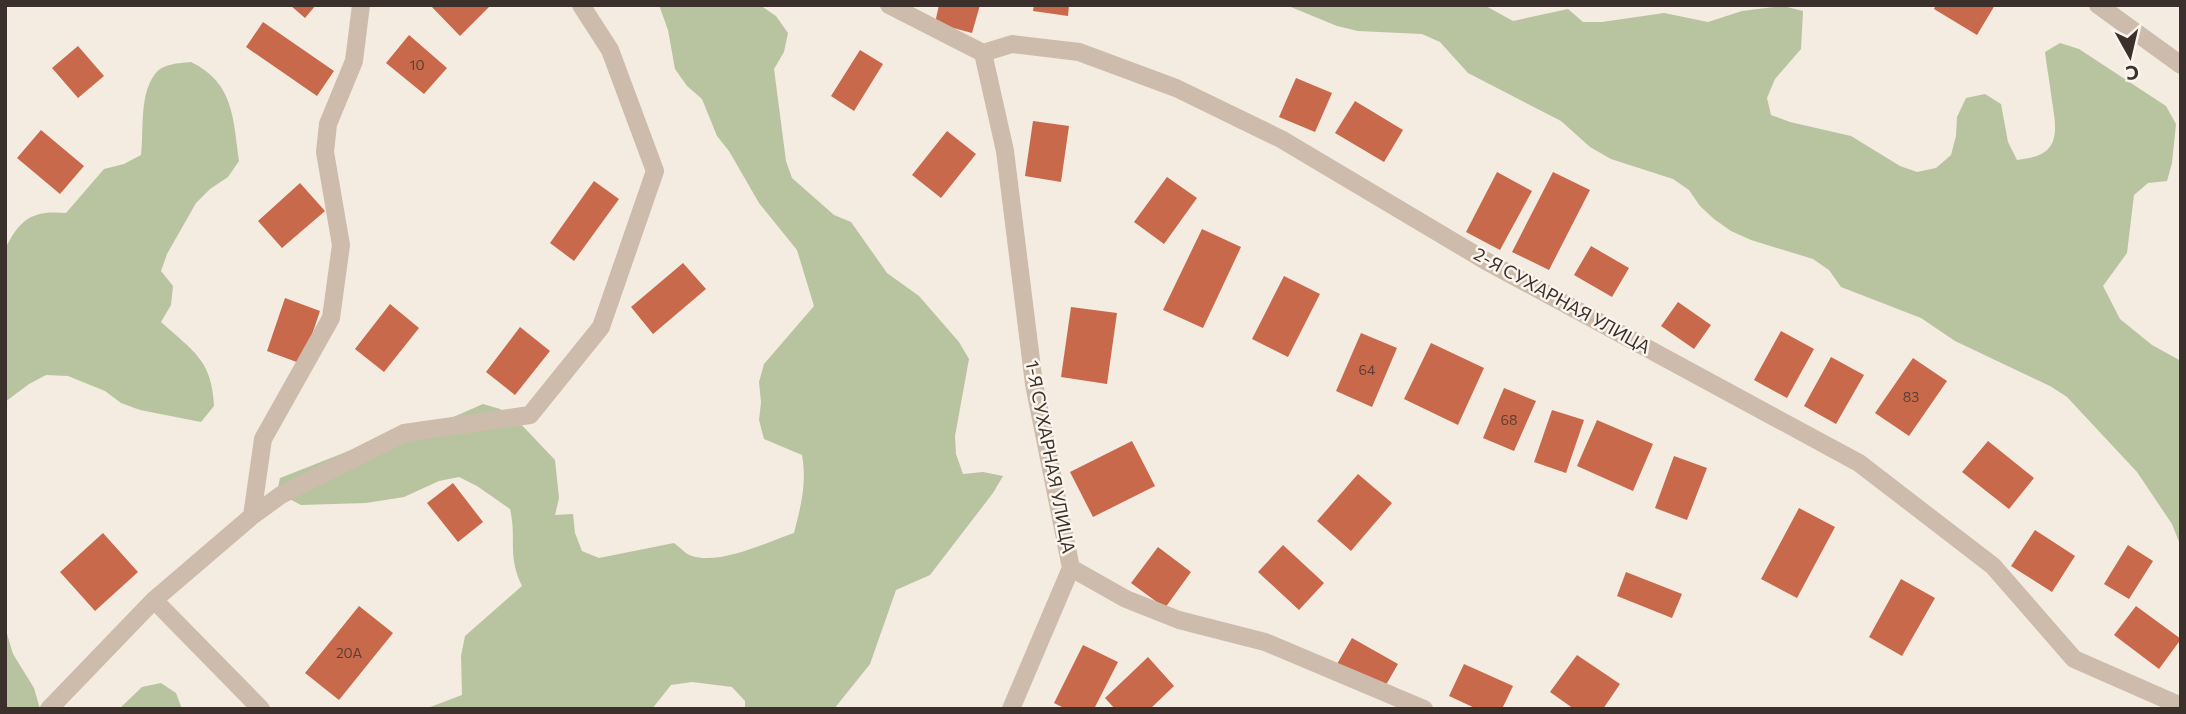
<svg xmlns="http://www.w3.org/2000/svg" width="2186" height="714" font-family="Commissioner,sans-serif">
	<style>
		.green { fill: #b8c4a0 }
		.building { fill: #c8694b }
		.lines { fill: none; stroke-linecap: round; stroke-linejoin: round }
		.minor { stroke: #cdbbac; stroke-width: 18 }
		.labels { text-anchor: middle; stroke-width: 5; stroke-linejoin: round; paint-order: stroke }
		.number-label { font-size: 14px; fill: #5e3e33 }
		.street-label { font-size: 18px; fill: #3b302b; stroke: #fbf5ee }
	</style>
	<rect width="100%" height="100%" fill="#f4ebe1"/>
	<path class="green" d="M659 5H760L776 16 788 33 784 52 774 69 786 161 792 178 834 215 851 222 887 273 919 296 959 342 969 359 955 436 956 454 963 474 983 472 1003 476 993 493 930 575 896 590 870 664 834 709H745V701L732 687 692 682 671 685 652 709H425L462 695 461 656 465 636 522 586C507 555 517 539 510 509L477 486 459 477 439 481 404 497 366 503 301 505 282 495 276 496 280 478 374 441 412 435 483 404 500 409 516 419 555 460 559 498 555 515 573 514 575 533 582 551 599 558 674 543C680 547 685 554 692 556 721 565 767 542 794 533 801 506 807 483 802 455L764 439 759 420 761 402 759 382 764 364 814 306 797 250 759 203 729 151 717 136 702 99 687 86 675 69 668 30Z
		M1286 5H1484L1513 21 1568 9 1583 22H1602L1664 13 1708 22 1742 11 1783 6 1803 11 1801 49 1775 79 1767 98 1771 115 1790 122 1851 136 1900 166 1917 172 1936 168 1951 155 1956 136 1957 117 1966 98 1985 94 2001 104 2008 142 2017 160C2059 156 2058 136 2052 101 2050 85 2047 68 2045 52L2060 43 2079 49 2166 106 2176 124 2172 163 2167 181 2148 183 2134 195 2127 253 2103 286 2120 319 2152 345 2181 361V547L2172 524 2137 472 2067 397 2050 386 1955 341 1921 318 1841 287 1829 270 1813 259 1751 240 1731 231 1714 219 1700 206 1689 190 1673 179 1611 159 1590 147 1561 121 1468 73 1440 42 1422 34 1358 31 1337 26Z
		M191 62C234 83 233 118 239 161L228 177 210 189 196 203 167 254 161 271 173 286 171 305 161 322C193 351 212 360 214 406L201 422 140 410 121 403 105 391 68 376 46 375 29 384 5 402V249C20 219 32 210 66 213L104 169 124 164 141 155C144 130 139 95 155 74 162 64 179 63 191 62Z
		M5 627 13 654 34 688 40 709H5Z
		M161 683 176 693 182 709H119L142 687Z"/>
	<path class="building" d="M290 5H316L305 18Z
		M430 5H491L460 36Z
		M939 5H980L972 33 935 23Z
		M1034 5H1069L1068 16 1033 11Z
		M1936 5H1995L1977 35 1934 9Z
		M263 22 334 71 317 96 246 47Z
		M409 35 447 68 424 94 386 63Z
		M78 46 104 76 78 98 52 68Z
		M860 50 883 64 854 111 831 96Z
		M1296 78 1332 93 1315 132 1279 117Z
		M1355 101 1403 130 1384 162 1335 133Z
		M1033 121 1069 126 1061 182 1025 176Z
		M41 130 84 166 60 194 17 158Z
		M947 131 976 154 941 198 912 175Z
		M1497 172 1532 191 1500 250 1466 232Z
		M1553 172 1590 190 1549 270 1512 252Z
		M1167 177 1197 198 1164 244 1134 222Z
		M594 181 619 199 574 261 550 243Z
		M300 183 325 211 282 248 258 221Z
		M1202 229 1241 247 1203 328 1163 310Z
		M1591 246 1629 268 1612 297 1574 275Z
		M683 263 706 289 653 334 631 307Z
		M1284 276 1320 294 1288 357 1252 339Z
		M285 298 320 311 302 364 267 351Z
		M1678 302 1711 325 1694 349 1661 326Z
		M390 304 419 328 384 372 355 349Z
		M1071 307 1117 313 1107 384 1061 377Z
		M520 327 550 351 515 395 486 372Z
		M1781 331 1814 349 1787 398 1754 380Z
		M1361 333 1397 348 1372 407 1336 391Z
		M1431 343 1484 368 1458 425 1404 399Z
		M1831 357 1864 375 1836 424 1804 406Z
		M1913 358 1947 381 1909 436 1875 413Z
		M1504 388 1536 401 1514 451 1483 438Z
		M1552 410 1584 420 1566 473 1534 462Z
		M1597 420 1653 444 1633 491 1577 466Z
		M1132 441 1155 486 1093 517 1070 472Z
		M1988 441 2034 478 2009 509 1962 472Z
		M1674 456 1707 468 1687 520 1655 508Z
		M1358 474 1392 503 1351 551 1317 521Z
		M453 483 483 522 458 542 427 503Z
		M1799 508 1835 527 1797 598 1761 579Z
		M2035 530 2075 556 2052 592 2011 566Z
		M103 533 138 572 95 611 60 572Z
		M1283 545 1324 583 1299 610 1258 572Z
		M2128 545 2153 561 2129 599 2104 584Z
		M1158 547 1191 572 1165 608 1131 583Z
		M1626 572 1682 594 1672 618 1617 596Z
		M1901 579 1935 598 1902 656 1869 637Z
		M359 606 393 633 339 700 305 673Z
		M2136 606 2181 639 2159 669 2114 635Z
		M1352 638 1398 664 1383 690 1337 664Z
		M1083 645 1118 662 1094 709H1066L1054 703Z
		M1577 655 1620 684 1603 709H1574L1550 692Z
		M1148 657 1174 686 1150 709H1115L1105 698Z
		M1464 664 1513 686 1502 709H1477L1449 696Z"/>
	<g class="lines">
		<path class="minor" d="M889 5 983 53 1012 44 1079 52 1176 88 1281 139 1486 261 1859 463 1993 566 2074 659 2181 706
			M2098 5 2181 65
			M983 53 1005 151 1034 384 1071 568 1126 599 1179 620 1265 642 1424 709
			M252 516 263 439 331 318 341 245 325 152 328 124 354 61 361 5
			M154 600 252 516 281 495 404 433 530 415 601 327 655 171 610 50 581 5
			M49 709 154 600 261 709
			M1011 709 1071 568"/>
	</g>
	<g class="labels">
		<g class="number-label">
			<text x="417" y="70">10</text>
			<text x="1367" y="375">64</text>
			<text x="1911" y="402">83</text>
			<text x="1509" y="425">68</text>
			<text x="349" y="658">20А</text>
		</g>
		<g class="street-label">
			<text transform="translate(1562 301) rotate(29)" y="6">2-Я СУХАРНАЯ УЛИЦА</text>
			<text transform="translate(1050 457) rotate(79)" y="6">1-Я СУХАРНАЯ УЛИЦА</text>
		</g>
	</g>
	<rect width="2186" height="714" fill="none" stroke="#3b302b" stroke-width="14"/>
	<g transform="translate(2130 56) rotate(172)" stroke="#fbf5ee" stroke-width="5" paint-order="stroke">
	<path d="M0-5L12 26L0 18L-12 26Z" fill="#3b302b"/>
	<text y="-10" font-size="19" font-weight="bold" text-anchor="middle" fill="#3b302b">С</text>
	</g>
</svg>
